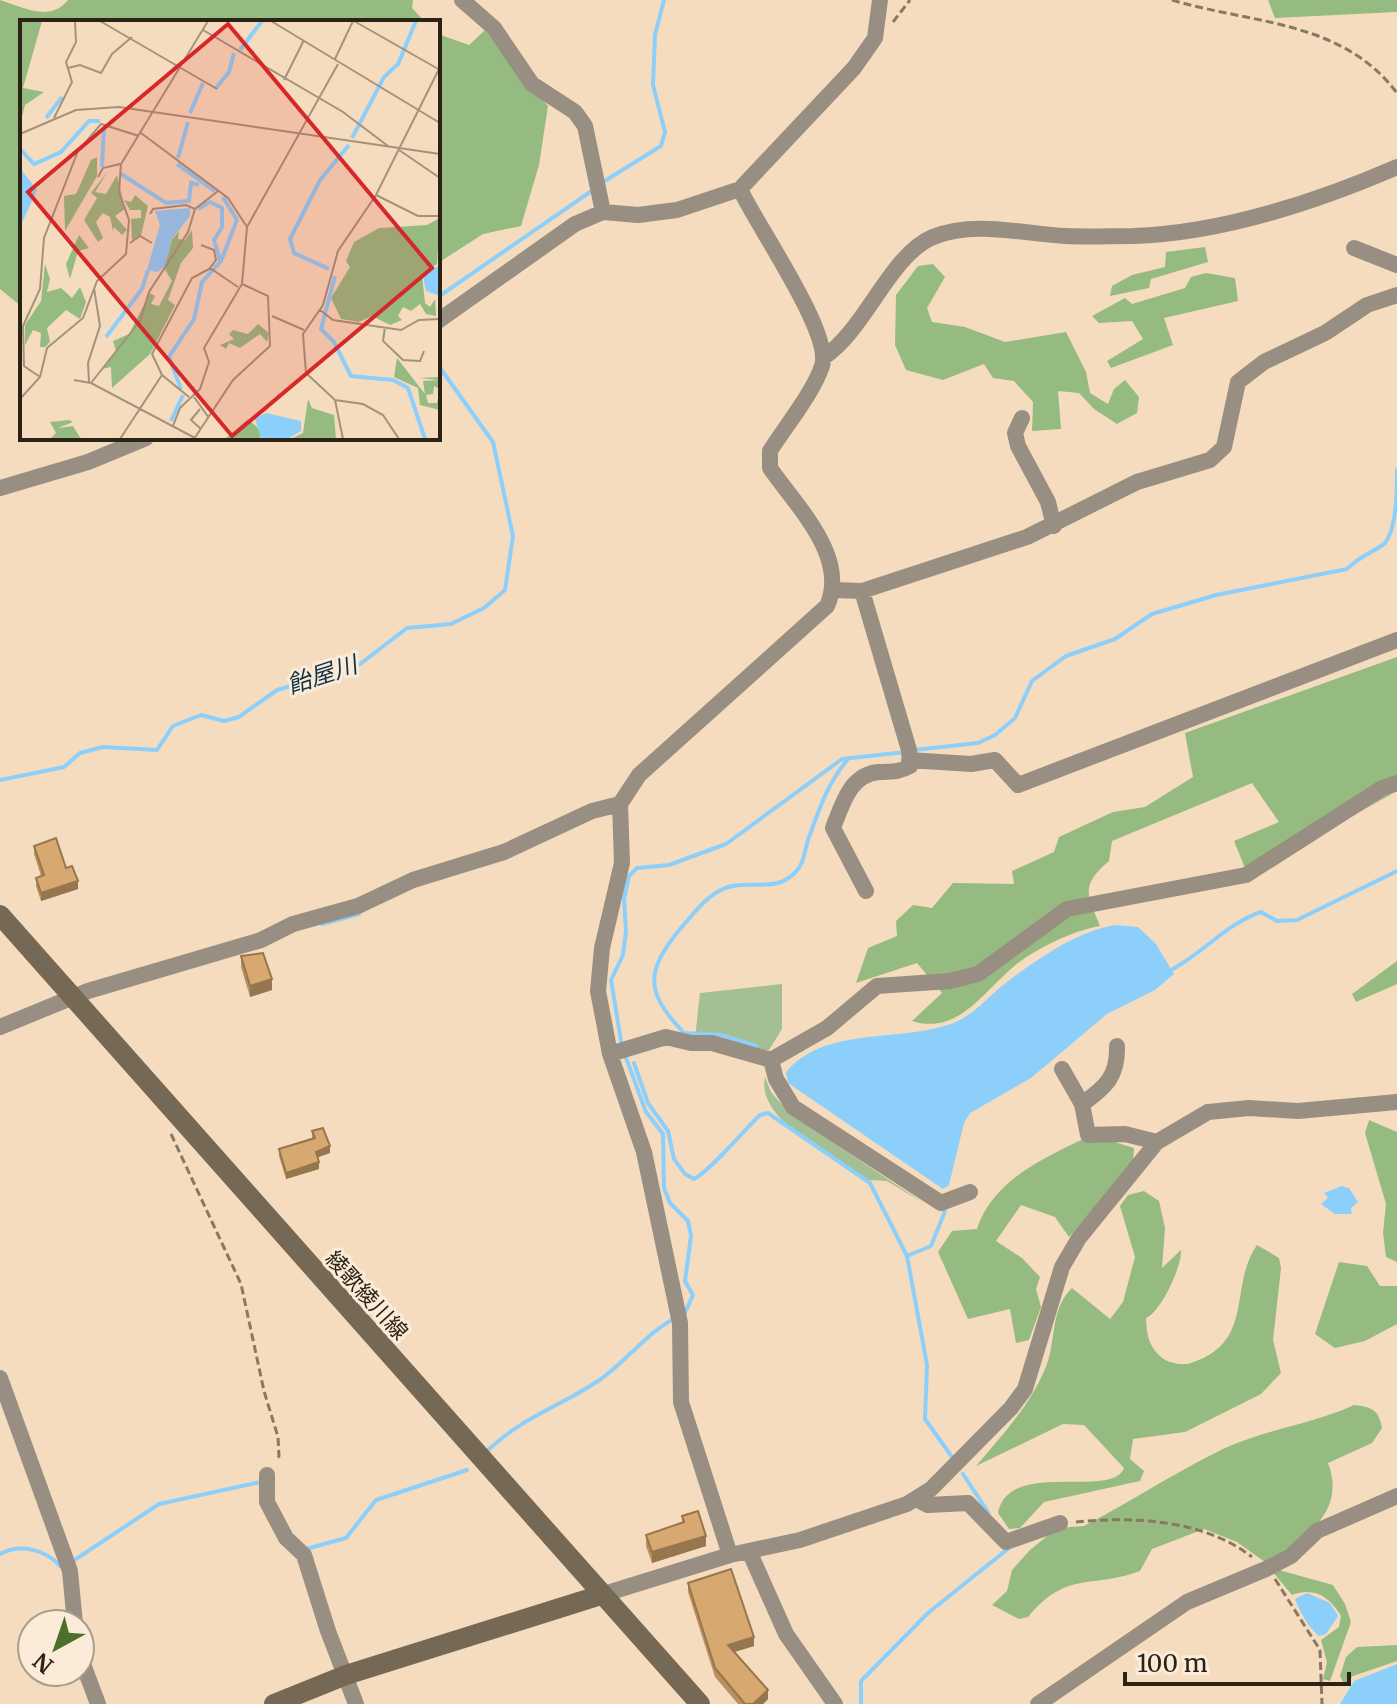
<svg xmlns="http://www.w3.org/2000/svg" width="1397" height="1704" font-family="Merriweather,'Noto Sans JP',serif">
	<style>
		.green { fill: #a3bf93 }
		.forest { fill: #95bb80 }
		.water { fill: #8ccffb }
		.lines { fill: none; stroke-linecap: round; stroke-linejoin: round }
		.stream { stroke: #8ccffb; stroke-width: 4 }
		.path { stroke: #897864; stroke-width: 3; stroke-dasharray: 8 4; stroke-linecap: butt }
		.street { stroke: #988f82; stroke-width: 16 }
		.secondary { stroke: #756855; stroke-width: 20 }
		.wall { fill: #b9905f }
		.shaded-wall { fill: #96764e }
		.building { fill: #d7a86f; stroke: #96764e; stroke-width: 2 }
		.labels { text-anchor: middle; stroke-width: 6; stroke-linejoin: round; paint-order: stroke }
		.street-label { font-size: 22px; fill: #2c2317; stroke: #fbecd9 }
		.water-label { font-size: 24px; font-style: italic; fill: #143144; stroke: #fbecd9 }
		.inset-river { fill: none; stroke: #8ccffb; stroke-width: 4 }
		.inset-road { fill: none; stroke: #a5927b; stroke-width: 2 }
		.view { fill: #d62828; fill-opacity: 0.15; stroke: #d62828; stroke-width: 4 }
		.inset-edge { fill: none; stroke: #2c2317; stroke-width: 4 }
	</style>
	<rect width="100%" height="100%" fill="#f6dcbe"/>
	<path class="green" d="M782 984V1029L769 1050H758L720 1036 695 1038 700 993Z
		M765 1077 771 1092 789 1113 925 1204 887 1181 869 1180C838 1159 755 1121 765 1077Z"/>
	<path class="forest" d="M0 0C23 7 50 23 68 0H413L412 8 425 22H22V307L0 289Z
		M1268 0H1397V12L1275 18Z
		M485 30 548 106 539 165 521 226 483 234 438 263V34L469 45Z
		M1205 247 1208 262 1151 279 1149 288 1110 296 1112 286 1132 275 1165 267 1166 252Z
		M933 264 945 277 927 308 932 322 965 327 1005 342 1066 332 1086 372 1090 393 1108 404 1114 389 1125 380 1139 397 1137 413 1117 424 1094 409 1079 393 1058 391 1061 429 1032 431 1033 402 1014 381 993 378 984 364 943 380 906 370 895 345 896 295 918 266Z
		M1206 273 1235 278 1238 301 1164 318 1173 345 1111 368 1107 361 1143 339 1132 321 1099 323 1092 316 1125 298 1132 304 1185 288 1191 277Z
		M1397 657V791L1306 842 1245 868 1234 841 1279 822 1252 783 1112 841 1109 861C1080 886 1087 894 1100 926 1076 930 1046 944 1025 958 988 982 963 1037 912 1021L942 993 917 963 856 983 868 948 897 936 896 921 913 905 932 908 953 883 1014 884 1012 871 1054 852 1059 837 1113 812 1145 807 1193 777 1185 733Z
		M1397 961V984L1356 1002 1352 994Z
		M1369 1120 1397 1132V1262L1386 1257 1383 1233 1386 1204 1365 1133Z
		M1081 1140 1111 1141 1134 1148 1133 1163 1069 1237 1055 1217 1021 1205 996 1241 1022 1258 1040 1277 1036 1289 1041 1307 1029 1340 1016 1343 1010 1309 968 1319 938 1252 952 1231 977 1229C992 1182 1040 1160 1081 1140Z
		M1144 1191 1159 1201 1165 1228 1162 1268 1181 1250C1182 1266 1161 1312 1146 1318 1147 1335 1148 1345 1161 1357 1168 1363 1182 1366 1191 1363 1256 1342 1228 1286 1257 1245L1279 1258 1281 1268 1273 1340 1281 1373 1261 1394 1185 1432 1133 1439 1130 1459 1144 1471 1140 1481 1044 1502 1020 1528 1009 1529 998 1513C1008 1458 1112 1500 1124 1468L1084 1425 1063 1424 976 1466C1002 1435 1029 1407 1045 1369 1057 1342 1049 1310 1072 1288L1110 1319 1123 1302 1135 1257 1120 1206 1128 1195Z
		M1339 1262 1367 1266 1380 1286H1397V1324L1365 1341 1335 1348 1315 1334Z
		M1354 1405C1372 1407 1379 1410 1382 1428L1372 1443 1328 1463C1347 1512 1304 1541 1265 1562L1237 1542 1204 1529 1152 1549 1140 1571C1091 1589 1067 1570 1028 1617L1019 1619 992 1605 1007 1591 1012 1570 1030 1550 1057 1528 1084 1526C1132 1501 1177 1471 1225 1448 1267 1429 1313 1424 1354 1405Z
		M1275 1569 1333 1585 1345 1604 1351 1622 1330 1681 1323 1679 1327 1662 1321 1640 1339 1627 1341 1616C1329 1596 1314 1587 1292 1595L1272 1571Z
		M1397 1645V1661L1353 1676 1345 1686 1340 1676 1346 1657 1357 1647Z"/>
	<path class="water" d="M1115 925 1138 927 1156 944 1174 974 1155 990 1107 1014 1031 1078 970 1113 964 1123 949 1185 943 1189 788 1083 786 1072C824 1027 895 1042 948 1025 973 1017 987 997 1007 982 1039 958 1076 932 1115 925Z
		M1342 1186 1349 1188 1358 1202 1351 1208 1352 1214H1335L1321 1204 1328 1198 1324 1193Z
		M1307 1593 1330 1603 1338 1616 1326 1634 1319 1636C1308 1627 1300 1612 1295 1599Z
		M1397 1664V1704H1340L1354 1681Z"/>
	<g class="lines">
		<path class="stream" d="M603 182 661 146 665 132 653 85 655 35 664 0
			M438 297 593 190
			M914 750 978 743 995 735 1015 718 1032 681 1066 656 1115 639 1152 614 1216 595 1347 569C1359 557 1371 553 1384 544 1397 529 1397 491 1397 470
			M0 780 64 767 80 753 103 747 157 750 173 726 201 715 224 721 239 717 277 690 355 668 407 628 451 624 484 608 505 590 513 536 493 442 438 365
			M322 924 359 914
			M1169 971C1200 956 1227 923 1261 912L1277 921 1297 920 1397 871
			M756 1046 722 1035 684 1033C645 992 645 972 680 929 691 917 704 899 719 891 745 876 777 897 798 869 804 863 805 849 808 840 819 810 827 784 848 759
			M622 1047 611 980 623 955 626 931 624 899 629 876 637 868 669 865 726 844 842 759 906 752
			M625 1055 646 1112 663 1134 664 1188 670 1203 688 1221 691 1236 685 1281 693 1295 684 1315
			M634 1063 648 1103 668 1131 674 1159 685 1174 694 1179C711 1170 744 1130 760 1115L768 1113 870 1183 907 1256 927 1365 925 1419 952 1457
			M907 1256 931 1246 945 1211
			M488 1450C526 1415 559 1407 598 1381 625 1363 649 1330 676 1318
			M963 1474 988 1512
			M306 1549 346 1538 376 1500 467 1470
			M0 1554C21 1543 46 1550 60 1566
			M73 1561 159 1504 261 1482
			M861 1704V1681L928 1613 1009 1548"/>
		<path class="path" d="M1172 0C1252 24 1342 20 1397 93
			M893 22 910 0
			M171 1134 241 1284 264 1391 278 1437 279 1456 276 1461
			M1076 1522C1134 1516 1205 1520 1252 1557
			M1275 1579 1320 1650 1322 1704"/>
		<path class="street" d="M462 0 494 28 532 84 575 112 585 126 603 212
			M1354 248 1397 265
			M438 321 575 224 603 212 638 215 677 210 740 189 854 68 875 38 880 0
			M824 357C866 329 890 255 933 237 974 220 1024 234 1066 236 1088 237 1111 236 1133 236 1222 233 1316 202 1397 167
			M1022 418 1015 433 1018 446 1048 502 1054 526
			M0 488 88 462 146 438
			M834 590 862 591 1027 537 1137 482 1210 460 1224 447 1238 382 1264 362 1325 333 1367 305 1397 295
			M862 591 909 750 910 766C897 773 892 771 879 772 850 774 842 805 833 828L866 891
			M909 760 971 764 995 760 1018 785 1397 640
			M0 1027 88 991 261 940 293 924 358 906 413 880 504 852 592 811 620 804
			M610 1054 666 1037 691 1043H712L771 1060 827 1028 877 986 950 981 978 974 1067 909 1246 875 1382 788 1397 783
			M771 1060 776 1079 793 1107 941 1203 970 1192
			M1062 1069 1082 1104 1088 1135 1125 1134 1157 1142
			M1082 1104C1106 1087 1118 1076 1117 1046
			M0 1378 70 1571 75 1624
			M267 1475V1502L286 1538 304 1555 328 1631 356 1704
			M916 1499 928 1505 968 1503 1006 1542 1060 1523
			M749 1551 786 1634 835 1704
			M730 1555 681 1402 680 1323 644 1152 610 1054 598 991 602 948 622 863 620 804 639 775 827 606C849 557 797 507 770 468V451C785 427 813 393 822 366 833 334 757 226 740 189
			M601 1595 730 1555 800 1540 907 1504 931 1489 1011 1408 1025 1389 1062 1267 1079 1238 1157 1142 1208 1112 1249 1108 1298 1111 1397 1102
			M80 1656 98 1704
			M1038 1704 1187 1602 1266 1569 1291 1556 1317 1531 1397 1496"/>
		<path class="secondary" d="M0 915 700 1704
			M274 1704 346 1675 601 1595"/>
	</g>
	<path class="wall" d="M34 846 66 868 78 889 41 901 36 886V878L41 876 34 854Z
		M241 956 272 990 250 997 241 967Z
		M312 1131 330 1153 318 1157 319 1169 286 1179 279 1156V1149L312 1138Z
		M682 1516 706 1546 652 1563 646 1546V1535L682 1523Z
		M688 1583 754 1646 734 1652 768 1699 763 1704H738L715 1677 688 1592Z"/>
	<path class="shaded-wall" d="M78 881V889L41 901V893Z
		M272 979V990L250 997V986Z
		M330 1146V1153L316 1158V1152Z
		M319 1162V1169L286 1179V1173Z
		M706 1536V1546L652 1563V1552Z
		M754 1637V1646L728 1654V1645Z
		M768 1690V1699L763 1704H753Z"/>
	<path class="building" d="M56 838 66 868 72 866 78 881 41 893 36 878 44 875 34 846Z
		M263 953 272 979 250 986 241 956Z
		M323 1128 330 1146 316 1152 319 1162 286 1173 279 1149 315 1138 312 1131Z
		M698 1511 706 1536 652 1552 646 1535 684 1522 682 1516Z
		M731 1569 754 1637 728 1645 768 1690 753 1704H745L715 1668 688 1583Z"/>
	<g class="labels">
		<g class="street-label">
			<text transform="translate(367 1295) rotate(48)" y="8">綾歌綾川線</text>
		</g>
		<g class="water-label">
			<text transform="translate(322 675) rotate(-18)" y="8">飴屋川</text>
		</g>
	</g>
	<g transform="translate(20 20)">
		<rect width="420" height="420" fill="#f6dcbe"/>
		<path d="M0 1H22L3 68 24 72 5 85 0 104ZM77 137V156L45 211 44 176 56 174 71 140ZM88 151 75 172 86 174 97 155 105 189 95 196 107 210 102 215 94 207 93 211 90 197 83 193 76 202 83 218 78 222 64 200 77 178 71 173ZM115 175 128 186 121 215 112 220 111 199 121 198V190H110L104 180 111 182ZM420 198 417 244 402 255 405 283 410 287 415 279 416 296 406 294 400 284 391 291 383 287 378 296 382 300 370 305 352 296 339 302 321 299 311 278 330 247 326 241 334 222 359 208 407 205ZM172 210 173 228 161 243 148 280 155 285 130 334 92 368 91 347 82 349 96 331 93 321 109 314 130 273 135 276 131 284 139 286 152 261 144 248 152 220 159 211 158 219 165 220ZM59 215 69 228 58 231 50 259 46 244ZM25 244 30 259 27 272 41 268 52 278 60 267 66 282 60 299 46 290 27 308 30 322 25 327H20L21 313 13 310 5 325V305L21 281ZM238 304 249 313 247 322 240 314 220 328 209 323 206 329 200 325 214 319 209 314 213 310 228 314ZM377 338 405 374 403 361 419 360 399 358 420 357V369L414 366 413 374 406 375 408 383H417L420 371V390L400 385 398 368 374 357ZM288 379 292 388 314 395 316 419H271L283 413ZM228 399 240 410V419H205ZM49 400 53 402 38 408 53 406 61 419H30L36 413 30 402Z" fill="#95bb80"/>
		<path d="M0 148 17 170 0 207ZM170 188V196L152 219 145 246 138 252 127 250 140 205 135 191ZM420 245V276L406 271 403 256ZM246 393 281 401V411L267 419H241L235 399Z" fill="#8ccffb"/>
		<path class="inset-river" d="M220 30 242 1M196 68 209 52 214 33M170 93 183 63M26 98 42 77M332 118 364 57 378 44 396 1M0 129 14 144 41 132 69 101H80M158 138 168 102M157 144 195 171M82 147 84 107M101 154 146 183 169 181 171 163 179 165M178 189 190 182 202 188V207L194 220 200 240M309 249 274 233 270 219 300 160 329 125M315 256 301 309 314 322 331 356 373 360 388 368 405 419M86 317 122 269 128 250M161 369 149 337 174 299 182 262 201 241 217 200 203 177M151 401 163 375"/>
		<path class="inset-road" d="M80 1 197 69M251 1 420 103M334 1 420 50M183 10 323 92 368 126M315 39 333 1M48 48 60 45 81 53 92 34 112 17M264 60 284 20M34 98 52 62 46 42 56 22 55 1M121 113 208 178 227 207M0 114 56 90 99 87 420 134M379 130 420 158M78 157 83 148 100 144M356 175 398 196H420M130 194 133 189 166 185 175 189 198 171M110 223 120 216 132 223M181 225 194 230 196 240 190 248 218 267M300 290 313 300 381 310 399 300 420 299M252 296 284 310M365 307 363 321 383 340 400 341 404 331M20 357 4 346 3 306 20 269 24 218 58 131 81 104 119 116M54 360 71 363 175 418M69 362 68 343 80 306 74 268M71 363 120 301 129 272 168 212 175 189M169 377 142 355 132 334 172 258 191 248M174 377 189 398M0 379 20 357 27 328 63 298 77 261 106 234 109 200 99 172 101 144 188 1M315 380 323 419M180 389 171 400 181 409M153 406 160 388 180 369 189 342 184 328 222 264 227 207 318 44M100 419 142 355M174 419 213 360 250 326 248 276 222 264M379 419 363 395 343 384 315 380 286 353 283 314 303 285 318 231 356 175 419 49"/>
		<path class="view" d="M208 4 412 248 212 416 8 172Z"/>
		<rect width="420" height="420" class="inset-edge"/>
	</g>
	<g transform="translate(56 1648) rotate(220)"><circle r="38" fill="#fbecd9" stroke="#a89c8b" stroke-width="2"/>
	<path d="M0-6L14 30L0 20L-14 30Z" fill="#4c7029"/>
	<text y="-12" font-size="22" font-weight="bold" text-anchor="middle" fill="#2c2317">N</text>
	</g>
	<path d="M1125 1672v12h224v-12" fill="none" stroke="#2c2317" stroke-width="4"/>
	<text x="1137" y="1672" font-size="24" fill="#2c2317" stroke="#fbecd9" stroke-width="6" paint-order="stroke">100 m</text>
</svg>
